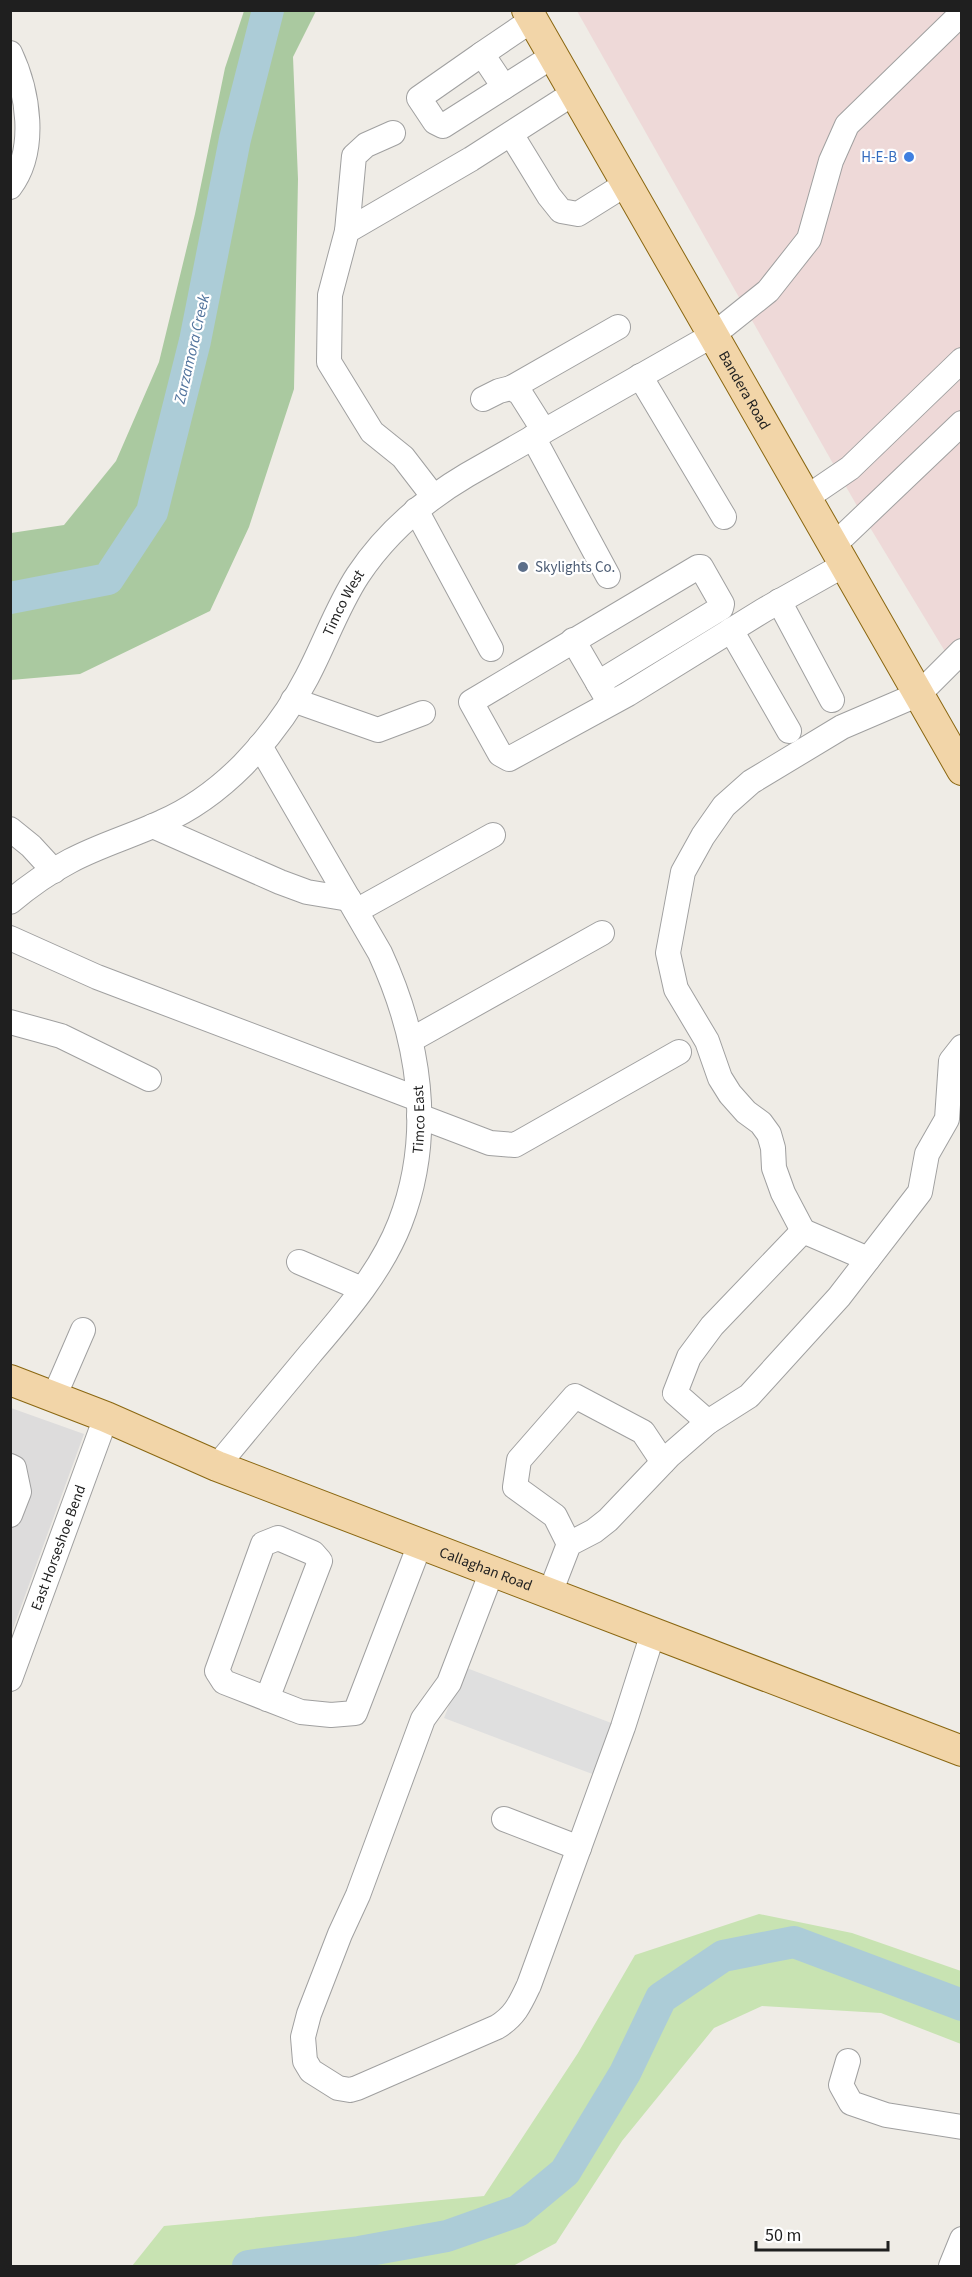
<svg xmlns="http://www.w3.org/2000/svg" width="972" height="2277" font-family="'Source Sans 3',sans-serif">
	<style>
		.residential { fill: #dddcdc }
		.commercial { fill: #eed9d8 }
		.grass { fill: #c8e3b2 }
		.forest { fill: #aac9a0 }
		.parking { fill: #dfdfdf }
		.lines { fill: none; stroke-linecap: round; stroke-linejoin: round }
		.river { stroke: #acccd7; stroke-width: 32 }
		.minor-casing { stroke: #a0a0a0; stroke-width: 26 }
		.major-casing { stroke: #8a6711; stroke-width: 32 }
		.minor { stroke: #fff; stroke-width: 24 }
		.major { stroke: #f2d5a8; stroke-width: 30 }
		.shop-dot { fill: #3f7fe0; stroke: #fff; stroke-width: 2 }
		.service-dot { fill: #5c6f8a; stroke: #fff; stroke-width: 2 }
		.labels { text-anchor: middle; stroke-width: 4.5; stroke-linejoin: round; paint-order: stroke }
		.shop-label { font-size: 15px; fill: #366cbe; stroke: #fff; text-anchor: end }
		.street-label { font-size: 15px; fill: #1f1f1f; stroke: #fff }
		.service-label { font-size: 15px; fill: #4e5e75; stroke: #fff; text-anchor: start }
		.water-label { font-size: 16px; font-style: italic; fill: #53759e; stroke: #fff }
	</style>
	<rect width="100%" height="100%" fill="#efece6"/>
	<path class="residential" d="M11 1408 84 1434 11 1634Z"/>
	<path class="commercial" d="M577 11H961L962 645 949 658 857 506Z"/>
	<path class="grass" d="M759 1914 852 1933 961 1971V2044L881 2013 762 2006 714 2028 622 2141 556 2243 513 2266H132L164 2226 484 2196 578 2053 635 1955Z"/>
	<path class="forest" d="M244 11H316L293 57 298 179 294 389 249 527 210 611 80 674 11 680V533L64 525 116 461 159 362 195 214 225 68Z"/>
	<path class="parking" d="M464 1667 614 1724 595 1775 444 1718Z"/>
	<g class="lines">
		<path class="river" d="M10 598 108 579 152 512 195 341 235 139 268 10
			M248 2266 359 2252 447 2236 518 2211 565 2172 625 2073 661 1998 723 1956 794 1942 962 2005"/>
		<defs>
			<g id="minor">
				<path d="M10 53C28 91 38 150 10 187"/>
				<path d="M482 54 419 98 435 122 443 126 553 56"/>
				<path d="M504 87 482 54 532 20"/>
				<path d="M511 134 549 196 561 211 578 214 626 184"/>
				<path d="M347 231 354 156 366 145 393 133"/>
				<path d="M640 376 724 517"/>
				<path d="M511 388 618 327"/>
				<path d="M483 399 499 391 511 388 520 393 544 431"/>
				<path d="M533 437 608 576"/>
				<path d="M433 496 403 457 372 432 329 362 330 295 347 231 471 159 574 93"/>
				<path d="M806 498 850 468 962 360"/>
				<path d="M416 510 491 649"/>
				<path d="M833 546 962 423"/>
				<path d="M779 601 832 700"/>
				<path d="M731 630 789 731"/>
				<path d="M573 640 605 695"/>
				<path d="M598 683 721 608 722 604 701 567H698L471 702 500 754 509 759 628 694 764 610 844 565"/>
				<path d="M293 700 378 730 423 713"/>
				<path d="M153 826 280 882 307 892 349 899"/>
				<path d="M10 829 31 846 54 871"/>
				<path id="s1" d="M10 902C29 886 49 872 70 861 100 845 132 836 162 822 192 809 221 787 243 765 268 739 291 708 307 677 325 643 337 607 358 575 386 533 423 501 467 475L713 335 768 291 809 239 831 161 847 125 962 13"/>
				<path d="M356 911 493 835"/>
				<path d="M10 938 97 977 418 1099"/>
				<path d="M10 1022 61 1036 149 1079"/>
				<path d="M411 1040 602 933"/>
				<path d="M419 1116 490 1143 515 1145 679 1052"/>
				<path d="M803 1231 783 1193 774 1168 773 1148 769 1134 761 1123 746 1112 730 1094 720 1078 707 1041 676 989 668 953 683 872 703 836 724 806 751 782 842 727 919 694 962 651"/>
				<path d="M299 1262 362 1289"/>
				<path d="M54 1397 83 1330"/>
				<path d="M708 1422 675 1393 689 1357 712 1326 803 1231 868 1259"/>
				<path d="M10 1466 14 1468 19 1492 10 1515"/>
				<path id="s2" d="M217 1466C248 1429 279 1391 310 1354 344 1314 381 1272 400 1223 435 1133 419 1038 380 953L260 746"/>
				<path d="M569 1544 555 1516 515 1487 519 1460 575 1396 643 1432 663 1462"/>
				<path d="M492 1571 449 1683 423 1719 358 1895 340 1934 309 2014 303 2037 305 2061 311 2071 338 2088 350 2090 357 2088 497 2027C515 2016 520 2004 529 1985L623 1727 653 1633"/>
				<path d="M550 1593 569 1544 594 1531 608 1520 669 1456 708 1422 749 1396 839 1297 920 1192 927 1154 947 1119 951 1061 962 1047"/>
				<path id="s3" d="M10 1679 106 1417"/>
				<path d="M267 1699 320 1561 313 1553 278 1538 263 1544 217 1671 224 1682 301 1712 331 1715 355 1713 420 1544"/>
				<path d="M504 1819 579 1848"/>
				<path d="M848 2061 841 2085 851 2103 886 2115 962 2127"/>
				<path d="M951 2266 962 2239"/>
			</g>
			<g id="major">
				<path id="s4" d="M527 10 962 770"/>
				<path id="s5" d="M10 1380 106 1417 217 1466 962 1751"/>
			</g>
		</defs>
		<use href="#minor" class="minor-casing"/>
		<use href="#major" class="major-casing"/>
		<use href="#minor" class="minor"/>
		<use href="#major" class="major"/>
	</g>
	<circle class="shop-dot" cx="909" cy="157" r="6"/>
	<circle class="service-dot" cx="523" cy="567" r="6"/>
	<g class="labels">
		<g class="shop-label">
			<text x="897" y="162">H-E-B</text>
		</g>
		<g class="street-label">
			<text dy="5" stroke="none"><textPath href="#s4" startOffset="438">Bandera Road</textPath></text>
			<text dy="5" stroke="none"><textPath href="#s1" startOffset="464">Timco West</textPath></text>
			<text dy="5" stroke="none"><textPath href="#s2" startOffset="411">Timco East</textPath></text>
			<text dy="5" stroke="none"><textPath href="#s3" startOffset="140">East Horseshoe Bend</textPath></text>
			<text dy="5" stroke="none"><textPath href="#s5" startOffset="512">Callaghan Road</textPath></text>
		</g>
		<g class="service-label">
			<text x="535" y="572">Skylights Co.</text>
		</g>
		<g class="water-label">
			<text transform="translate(191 349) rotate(-77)" y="6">Zarzamora Creek</text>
		</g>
	</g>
	<rect width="972" height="2277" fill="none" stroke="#1f1f1f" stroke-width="24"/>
	<path d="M756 2241v9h132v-9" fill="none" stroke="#1f1f1f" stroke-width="3"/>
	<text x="765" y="2241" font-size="18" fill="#1f1f1f" stroke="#ffffff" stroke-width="4.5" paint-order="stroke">50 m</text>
</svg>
